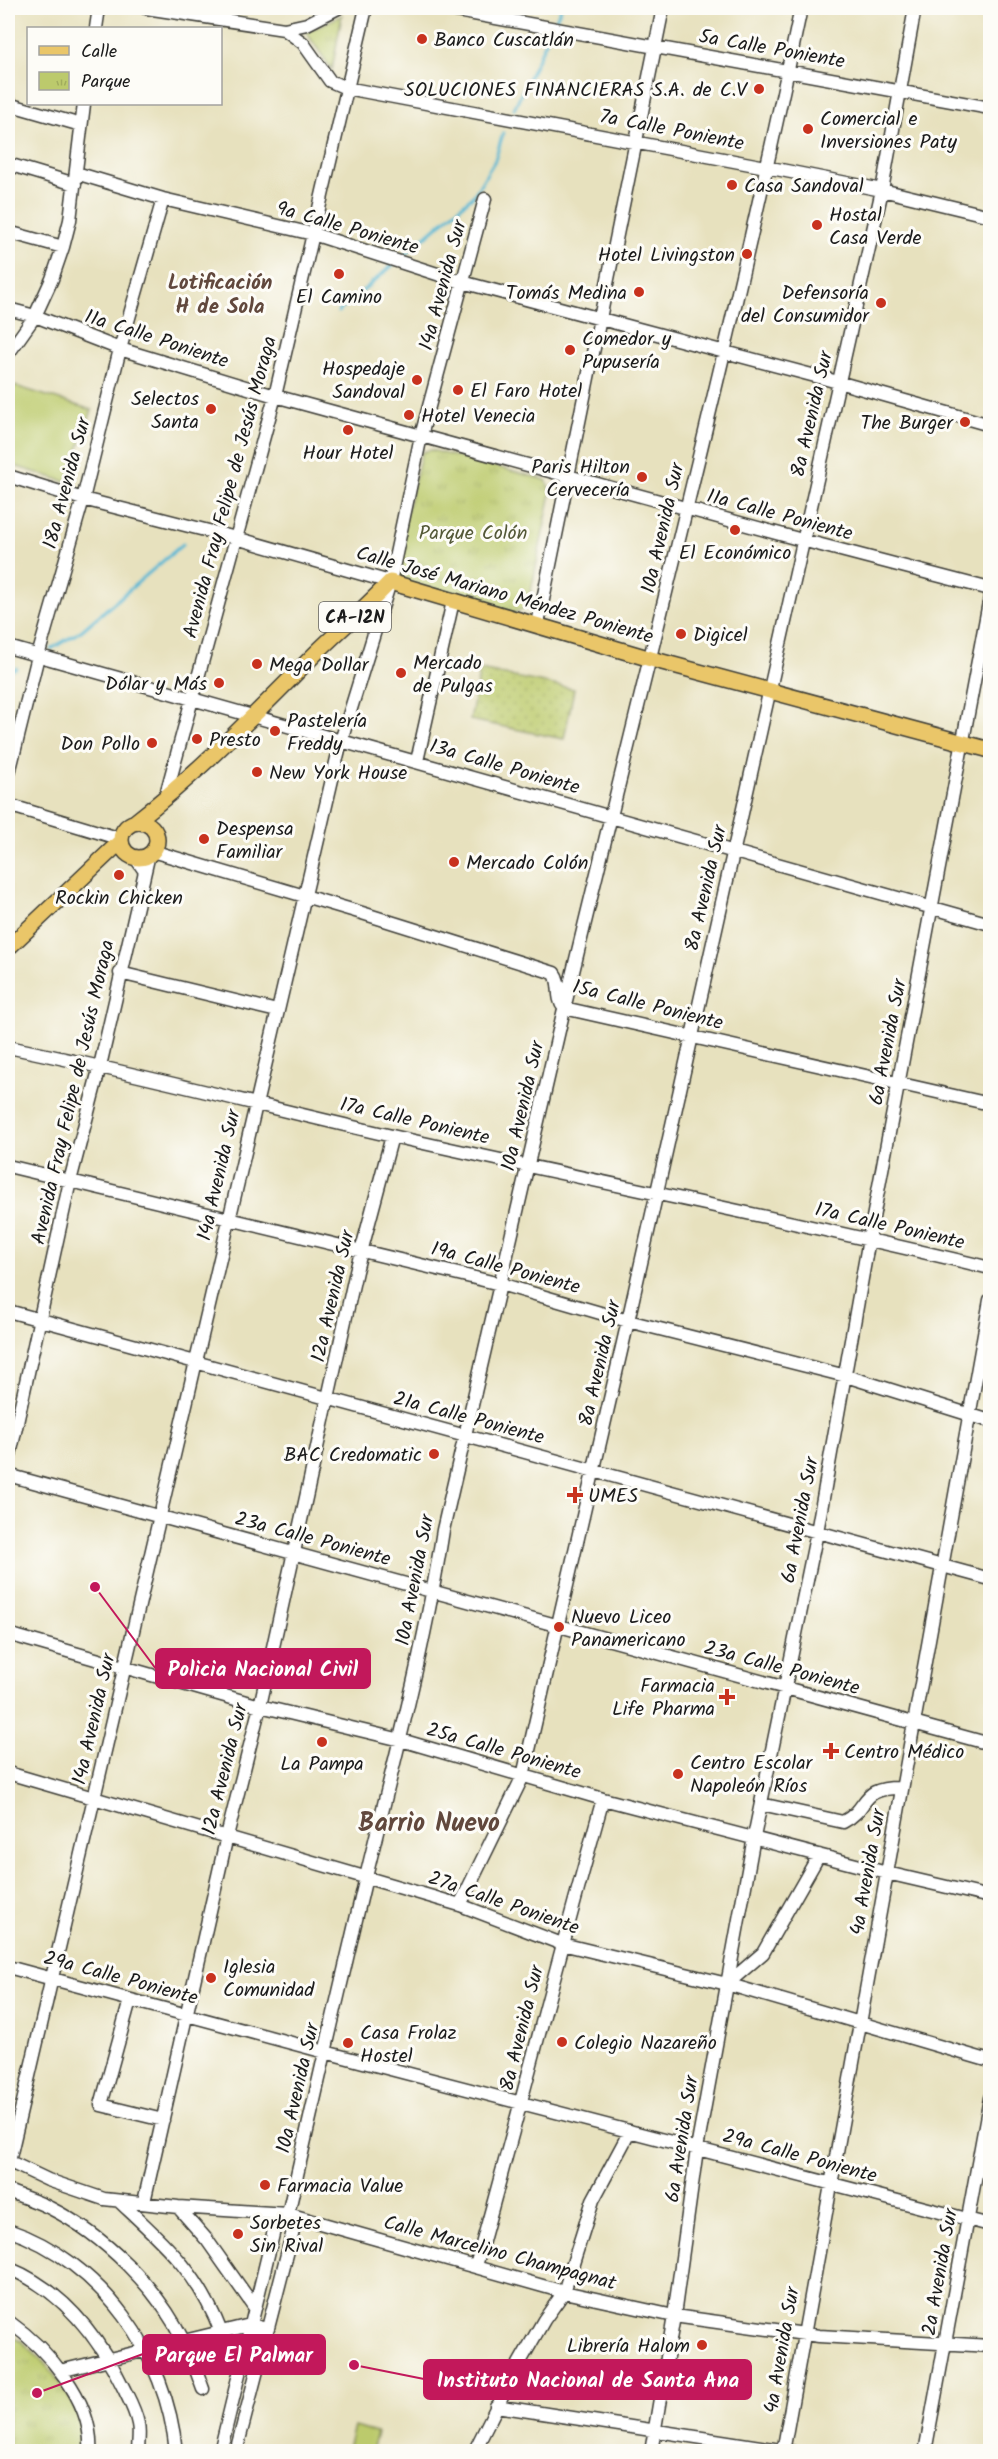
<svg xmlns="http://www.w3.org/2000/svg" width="998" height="2459" font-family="Kalam,sans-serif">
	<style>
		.grass { fill: #bcca6c; stroke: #6c7344; stroke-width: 1.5 }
		.park { fill: url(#park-tufts); stroke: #6c7344; stroke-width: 1.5 }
		.garden { fill: url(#garden-dots); stroke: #6c7344; stroke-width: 1.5 }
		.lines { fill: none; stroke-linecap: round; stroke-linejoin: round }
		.stream { stroke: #55b7d4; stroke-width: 3 }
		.minor-casing { stroke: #3a3a34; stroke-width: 15 }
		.major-casing { stroke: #3a3a34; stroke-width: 18 }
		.minor { stroke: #fff; stroke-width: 12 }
		.major { stroke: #eac669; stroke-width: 15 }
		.poi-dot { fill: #c8321e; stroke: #fdfcf7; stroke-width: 2 }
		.labels { text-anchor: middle; stroke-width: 6; stroke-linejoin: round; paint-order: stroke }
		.shield { fill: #fdfcf7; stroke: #605f5e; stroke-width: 1.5 }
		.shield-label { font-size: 18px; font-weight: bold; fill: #1c1c1c }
		.poi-label { font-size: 20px; fill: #1c1c1c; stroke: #fdfcf7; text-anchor: start }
		.street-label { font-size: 20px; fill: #1c1c1c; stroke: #fdfcf7 }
		.park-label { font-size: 20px; fill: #545938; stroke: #fdfcf7 }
		.neighbourhood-label { font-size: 21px; font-weight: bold; fill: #61483d; stroke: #fdfcf7 }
		.district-label { font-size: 26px; font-weight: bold; fill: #61483d; stroke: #fdfcf7 }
		.leader { fill: none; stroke: #c2185b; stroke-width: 2 }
		.callout-dot { fill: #c2185b; stroke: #fdfcf7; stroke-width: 2 }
		.callout { fill: #c2185b; stroke: #c2185b; stroke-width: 2 }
		.callout-label { font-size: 21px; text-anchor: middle; font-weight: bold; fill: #fff }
	</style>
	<defs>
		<pattern id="park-tufts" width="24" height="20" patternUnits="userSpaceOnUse" patternTransform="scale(1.5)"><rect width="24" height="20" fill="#bcca6c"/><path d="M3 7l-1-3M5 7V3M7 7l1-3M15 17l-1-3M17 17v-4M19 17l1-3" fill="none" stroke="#a1ad5d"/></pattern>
		<pattern id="garden-dots" width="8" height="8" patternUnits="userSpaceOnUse" patternTransform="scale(1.5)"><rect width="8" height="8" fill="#bcca6c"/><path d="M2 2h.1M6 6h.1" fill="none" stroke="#a1ad5d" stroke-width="1.8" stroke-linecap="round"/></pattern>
	</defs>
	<rect width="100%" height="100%" fill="#fdfcf7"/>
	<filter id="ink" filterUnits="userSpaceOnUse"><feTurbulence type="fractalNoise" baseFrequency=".0167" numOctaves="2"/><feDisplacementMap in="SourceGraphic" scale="12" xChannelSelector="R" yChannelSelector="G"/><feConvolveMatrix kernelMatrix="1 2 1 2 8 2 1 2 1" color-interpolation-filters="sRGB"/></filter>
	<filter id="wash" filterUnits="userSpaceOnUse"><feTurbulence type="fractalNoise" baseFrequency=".008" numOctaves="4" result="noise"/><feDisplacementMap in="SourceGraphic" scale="24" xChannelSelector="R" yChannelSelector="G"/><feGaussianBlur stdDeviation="1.35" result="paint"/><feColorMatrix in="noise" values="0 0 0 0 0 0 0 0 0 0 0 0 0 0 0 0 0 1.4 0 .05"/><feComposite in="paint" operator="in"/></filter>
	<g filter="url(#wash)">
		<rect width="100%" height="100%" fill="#e7e1be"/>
		<path class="grass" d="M12 385 92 410 67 482 8 464V397Z
			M354 2427 377 2433 372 2451H347Z"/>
		<path class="park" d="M342 15 332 70 306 32Z
			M431 450 546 480 551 493 528 606 513 614 397 582 392 570 422 452Z
			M8 2332C40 2350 91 2412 82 2451H8Z"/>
		<path class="garden" d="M480 670 574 689 564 739 470 720Z"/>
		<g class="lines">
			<path class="stream" d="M556 19 561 8
				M514 109 548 37
				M401 258 474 195 495 160 503 133
				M338 312 394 264
				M51 649 81 631 183 544
				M8 672 16 668"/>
		</g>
	</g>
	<g filter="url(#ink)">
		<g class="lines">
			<defs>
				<path id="minor" d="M146 8 284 29 307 24 338 8
					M441 8 990 108
					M96 28 99 8
					M284 29 303 43 330 81 346 88 766 167 882 190 990 216
					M8 104 81 125
					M8 164 75 184
					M76 173 163 199 313 234 462 282 838 382 990 425
					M8 232 63 247
					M8 309 35 316 120 349 275 396 802 540 990 589
					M8 354 35 316 52 279 63 247 70 220 84 104
					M8 476 83 499 236 538 390 582
					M538 624 663 8
					M8 647 990 924
					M417 761 453 601
					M8 777 38 656 83 499 120 349 163 199
					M165 798 275 396 366 8
					M8 805 121 839
					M152 851 362 913 554 973C562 983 555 997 564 1008L990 1104
					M135 857 144 870
					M120 973 277 1011
					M8 1047C137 1073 264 1107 392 1136 591 1181 792 1220 990 1268
					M8 1166 500 1284 628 1321 846 1376 990 1421
					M8 1311 990 1579
					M8 1464 70 1181 100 1066 149 854
					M8 1475 990 1744
					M8 1634 260 1706 401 1740 603 1799 887 1873 990 1897
					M8 1773 460 1905 562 1944 727 1984 990 2061
					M761 1804 843 1822C872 1807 857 1787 902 1788
					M460 1905 523 1776 628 1321 882 190 915 8
					M8 1967 325 2052 990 2225
					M727 1984 763 1953 819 1855
					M130 2000 101 2105 163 2120
					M8 2161 48 2180 104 2199 178 2207 288 2214 564 2292 674 2316 819 2336 990 2346
					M8 2166 341 741 390 582 421 436 485 199
					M8 2191C22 2197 37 2201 50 2208 104 2235 158 2288 184 2342 192 2357 197 2373 203 2389
					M120 2202C166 2245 198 2272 221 2332
					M144 2202 227 1836 260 1706 356 1271 392 1136
					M178 2207 207 2240 255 2308
					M8 2230C101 2261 167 2354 176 2452
					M476 2266C520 2110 559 1954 603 1799
					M8 2268C63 2290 99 2337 124 2389 129 2399 136 2412 138 2424 140 2432 138 2443 138 2452
					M8 2321C46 2348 94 2400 90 2452
					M60 2371 250 2325 268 2329
					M496 2406 793 2452
					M220 2452 275 2226 288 2214
					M236 2452 293 2231 288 2214C314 2102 339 1989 366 1877 394 1762 425 1647 443 1530 483 1357 522 1183 564 1009 644 676 731 344 801 8
					M474 2452 512 2376 544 2320 564 2292 593 2200 630 2131
					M651 2452 674 2316 697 2149 754 1837 817 1532 869 1239 990 597
					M783 2452 990 1300
					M925 2452 990 2098"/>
				<path id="major" d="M135 822C201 771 258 711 317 652 341 629 367 606 390 582L651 659 990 750
					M121 840a18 18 0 1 1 36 0a18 18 0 1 1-36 0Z
					M8 948 121 841"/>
			</defs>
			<use href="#minor" class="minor-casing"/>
			<use href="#major" class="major-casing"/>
			<use href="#minor" class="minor"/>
			<use href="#major" class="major"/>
		</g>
	</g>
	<g class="poi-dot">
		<circle cx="422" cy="39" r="6"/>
		<circle cx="759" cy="89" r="6"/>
		<circle cx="808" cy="129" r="6"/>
		<circle cx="732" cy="185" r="6"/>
		<circle cx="817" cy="225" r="6"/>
		<circle cx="747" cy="254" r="6"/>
		<circle cx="339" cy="274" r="6"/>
		<circle cx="639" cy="292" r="6"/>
		<circle cx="881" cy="303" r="6"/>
		<circle cx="570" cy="350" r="6"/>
		<circle cx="417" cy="380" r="6"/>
		<circle cx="458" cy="390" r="6"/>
		<circle cx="211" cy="409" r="6"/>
		<circle cx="409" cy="415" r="6"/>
		<circle cx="965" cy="422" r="6"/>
		<circle cx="348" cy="430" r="6"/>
		<circle cx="642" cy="477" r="6"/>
		<circle cx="735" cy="530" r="6"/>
		<circle cx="681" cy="634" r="6"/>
		<circle cx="257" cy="664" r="6"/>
		<circle cx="401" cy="673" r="6"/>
		<circle cx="219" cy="683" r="6"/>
		<circle cx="275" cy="731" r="6"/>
		<circle cx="197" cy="739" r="6"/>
		<circle cx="152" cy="743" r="6"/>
		<circle cx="257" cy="772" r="6"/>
		<circle cx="204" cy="839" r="6"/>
		<circle cx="454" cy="862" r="6"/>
		<circle cx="119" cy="875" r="6"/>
		<circle cx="434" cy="1454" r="6"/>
		<path d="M572 1486h6v6h6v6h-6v6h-6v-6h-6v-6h6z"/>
		<circle cx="559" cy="1627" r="6"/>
		<path d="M724 1688h6v6h6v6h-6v6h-6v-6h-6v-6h6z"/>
		<circle cx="322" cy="1742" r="6"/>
		<path d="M828 1742h6v6h6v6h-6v6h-6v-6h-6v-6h6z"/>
		<circle cx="678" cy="1774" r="6"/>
		<circle cx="211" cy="1978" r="6"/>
		<circle cx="562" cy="2042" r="6"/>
		<circle cx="348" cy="2043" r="6"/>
		<circle cx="265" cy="2185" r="6"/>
		<circle cx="238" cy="2234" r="6"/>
		<circle cx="702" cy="2345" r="6"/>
	</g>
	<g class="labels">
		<rect class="shield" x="319" y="602" width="72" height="30" rx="4.5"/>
		<g class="shield-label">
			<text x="355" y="623">CA-12N</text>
		</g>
		<g class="poi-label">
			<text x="434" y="46">Banco Cuscatlán</text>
			<text x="747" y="96" text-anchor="end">SOLUCIONES FINANCIERAS S.A. de C.V</text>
			<text x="820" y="125">Comercial e<tspan x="820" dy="23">Inversiones Paty</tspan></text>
			<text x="744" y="192">Casa Sandoval</text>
			<text x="829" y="221">Hostal<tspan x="829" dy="23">Casa Verde</tspan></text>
			<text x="735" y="261" text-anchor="end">Hotel Livingston</text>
			<text x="627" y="299" text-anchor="end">Tomás Medina</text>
			<text x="869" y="299" text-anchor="end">Defensoría<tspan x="869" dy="23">del Consumidor</tspan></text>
			<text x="339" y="303" text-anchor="middle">El Camino</text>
			<text x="582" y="345">Comedor y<tspan x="582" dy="23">Pupusería</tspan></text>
			<text x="405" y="375" text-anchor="end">Hospedaje<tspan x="405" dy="23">Sandoval</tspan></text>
			<text x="470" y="397">El Faro Hotel</text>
			<text x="199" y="405" text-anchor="end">Selectos<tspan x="199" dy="23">Santa</tspan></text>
			<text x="421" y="422">Hotel Venecia</text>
			<text x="953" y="429" text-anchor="end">The Burger</text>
			<text x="348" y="459" text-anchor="middle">Hour Hotel</text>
			<text x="630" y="473" text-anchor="end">Paris Hilton<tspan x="630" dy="23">Cervecería</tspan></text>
			<text x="735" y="559" text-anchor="middle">El Económico</text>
			<text x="693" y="641">Digicel</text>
			<text x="413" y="669">Mercado<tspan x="413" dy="23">de Pulgas</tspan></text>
			<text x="269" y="671">Mega Dollar</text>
			<text x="207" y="690" text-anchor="end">Dólar y Más</text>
			<text x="287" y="727">Pastelería<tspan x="287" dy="23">Freddy</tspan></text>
			<text x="209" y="746">Presto</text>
			<text x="140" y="750" text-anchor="end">Don Pollo</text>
			<text x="269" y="779">New York House</text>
			<text x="216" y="835">Despensa<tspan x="216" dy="23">Familiar</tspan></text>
			<text x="466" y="869">Mercado Colón</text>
			<text x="119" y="904" text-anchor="middle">Rockin Chicken</text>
			<text x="422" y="1461" text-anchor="end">BAC Credomatic</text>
			<text x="588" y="1502">UMES</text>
			<text x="571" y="1623">Nuevo Liceo<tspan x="571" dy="23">Panamericano</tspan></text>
			<text x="715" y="1692" text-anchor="end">Farmacia<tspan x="715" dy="23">Life Pharma</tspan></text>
			<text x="844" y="1758">Centro Médico</text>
			<text x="690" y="1769">Centro Escolar<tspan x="690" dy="23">Napoleón Ríos</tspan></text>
			<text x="322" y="1770" text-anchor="middle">La Pampa</text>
			<text x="223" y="1973">Iglesia<tspan x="223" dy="23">Comunidad</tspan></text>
			<text x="360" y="2039">Casa Frolaz<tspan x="360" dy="23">Hostel</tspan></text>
			<text x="574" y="2049">Colegio Nazareño</text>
			<text x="277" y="2192">Farmacia Value</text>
			<text x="250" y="2229">Sorbetes<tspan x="250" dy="23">Sin Rival</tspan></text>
			<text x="690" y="2352" text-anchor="end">Librería Halom</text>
		</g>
		<g class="street-label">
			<text transform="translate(772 48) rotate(10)" y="7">5a Calle Poniente</text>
			<text transform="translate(672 129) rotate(11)" y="7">7a Calle Poniente</text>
			<text transform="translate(348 227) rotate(16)" y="7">9a Calle Poniente</text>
			<text transform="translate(442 285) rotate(-75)" y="7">14a Avenida Sur</text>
			<text transform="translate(157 338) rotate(18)" y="7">11a Calle Poniente</text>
			<text transform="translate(811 414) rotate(-77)" y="7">8a Avenida Sur</text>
			<text transform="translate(66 483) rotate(-75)" y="7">18a Avenida Sur</text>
			<text transform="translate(229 487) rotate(-75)" y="7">Avenida Fray Felipe de Jesús Moraga</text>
			<text transform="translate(780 514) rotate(15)" y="7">11a Calle Poniente</text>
			<text transform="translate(662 528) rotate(-77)" y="7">10a Avenida Sur</text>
			<text transform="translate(505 594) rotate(16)" y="7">Calle José Mariano Méndez Poniente</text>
			<text transform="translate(505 766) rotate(16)" y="7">13a Calle Poniente</text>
			<text transform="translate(705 888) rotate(-77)" y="7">8a Avenida Sur</text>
			<text transform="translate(648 1004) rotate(14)" y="7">15a Calle Poniente</text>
			<text transform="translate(887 1042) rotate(-79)" y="7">6a Avenida Sur</text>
			<text transform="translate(72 1092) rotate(-77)" y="7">Avenida Fray Felipe de Jesús Moraga</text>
			<text transform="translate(522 1106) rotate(-77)" y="7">10a Avenida Sur</text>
			<text transform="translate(415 1120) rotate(13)" y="7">17a Calle Poniente</text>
			<text transform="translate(218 1175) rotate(-77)" y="7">14a Avenida Sur</text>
			<text transform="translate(890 1225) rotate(13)" y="7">17a Calle Poniente</text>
			<text transform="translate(506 1267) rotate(15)" y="7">19a Calle Poniente</text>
			<text transform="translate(332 1296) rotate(-77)" y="7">12a Avenida Sur</text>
			<text transform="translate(599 1363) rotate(-77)" y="7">8a Avenida Sur</text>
			<text transform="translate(469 1417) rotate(15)" y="7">21a Calle Poniente</text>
			<text transform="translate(799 1520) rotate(-79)" y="7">6a Avenida Sur</text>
			<text transform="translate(313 1538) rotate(15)" y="7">23a Calle Poniente</text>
			<text transform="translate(414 1580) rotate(-79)" y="7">10a Avenida Sur</text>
			<text transform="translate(782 1667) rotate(15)" y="7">23a Calle Poniente</text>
			<text transform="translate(93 1719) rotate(-77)" y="7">14a Avenida Sur</text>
			<text transform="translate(504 1750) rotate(16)" y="7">25a Calle Poniente</text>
			<text transform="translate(224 1769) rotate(-76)" y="7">12a Avenida Sur</text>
			<text transform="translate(867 1872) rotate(-80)" y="7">4a Avenida Sur</text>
			<text transform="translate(504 1902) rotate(19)" y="7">27a Calle Poniente</text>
			<text transform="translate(121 1977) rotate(15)" y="7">29a Calle Poniente</text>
			<text transform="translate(521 2028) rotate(-76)" y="7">8a Avenida Sur</text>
			<text transform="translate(297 2088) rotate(-77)" y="7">10a Avenida Sur</text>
			<text transform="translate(681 2139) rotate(-81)" y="7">6a Avenida Sur</text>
			<text transform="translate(800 2155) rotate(15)" y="7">29a Calle Poniente</text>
			<text transform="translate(500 2252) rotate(15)" y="7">Calle Marcelino Champagnat</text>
			<text transform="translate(939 2272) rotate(-80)" y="7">2a Avenida Sur</text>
			<text transform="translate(781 2350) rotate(-80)" y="7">4a Avenida Sur</text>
		</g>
		<g class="park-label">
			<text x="473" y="539">Parque Colón</text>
		</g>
		<g class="neighbourhood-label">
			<text x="220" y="289">Lotificación<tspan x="220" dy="24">H de Sola</tspan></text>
		</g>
		<g class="district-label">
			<text x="429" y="1831">Barrio Nuevo</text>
		</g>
	</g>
	<path class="leader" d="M95 1587L156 1669M37 2393L143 2354M354 2365L424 2379"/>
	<g class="callout-dot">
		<circle cx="95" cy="1587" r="6"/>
		<circle cx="37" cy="2393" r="6"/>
		<circle cx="354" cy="2365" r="6"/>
	</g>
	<g class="callout">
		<rect x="156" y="1649" width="214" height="39" rx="6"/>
		<rect x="143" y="2335" width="182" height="39" rx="6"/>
		<rect x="424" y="2360" width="327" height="39" rx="6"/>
	</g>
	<g class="callout-label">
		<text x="263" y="1676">Policia Nacional Civil</text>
		<text x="234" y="2362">Parque El Palmar</text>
		<text x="588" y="2387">Instituto Nacional de Santa Ana</text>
	</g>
	<rect width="998" height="2459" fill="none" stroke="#fdfcf7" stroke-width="30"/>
	<rect x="27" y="27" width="195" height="78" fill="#fdfcf7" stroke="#a3a29f" stroke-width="1.5"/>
	<rect x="39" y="46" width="30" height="9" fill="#eac669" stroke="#a3a29f" stroke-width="1.5"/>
	<text x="81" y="57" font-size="18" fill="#1c1c1c">Calle</text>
	<rect x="39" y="72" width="30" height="18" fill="url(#park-tufts)" stroke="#a3a29f" stroke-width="1.5"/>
	<text x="81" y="87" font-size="18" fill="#1c1c1c">Parque</text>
</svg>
